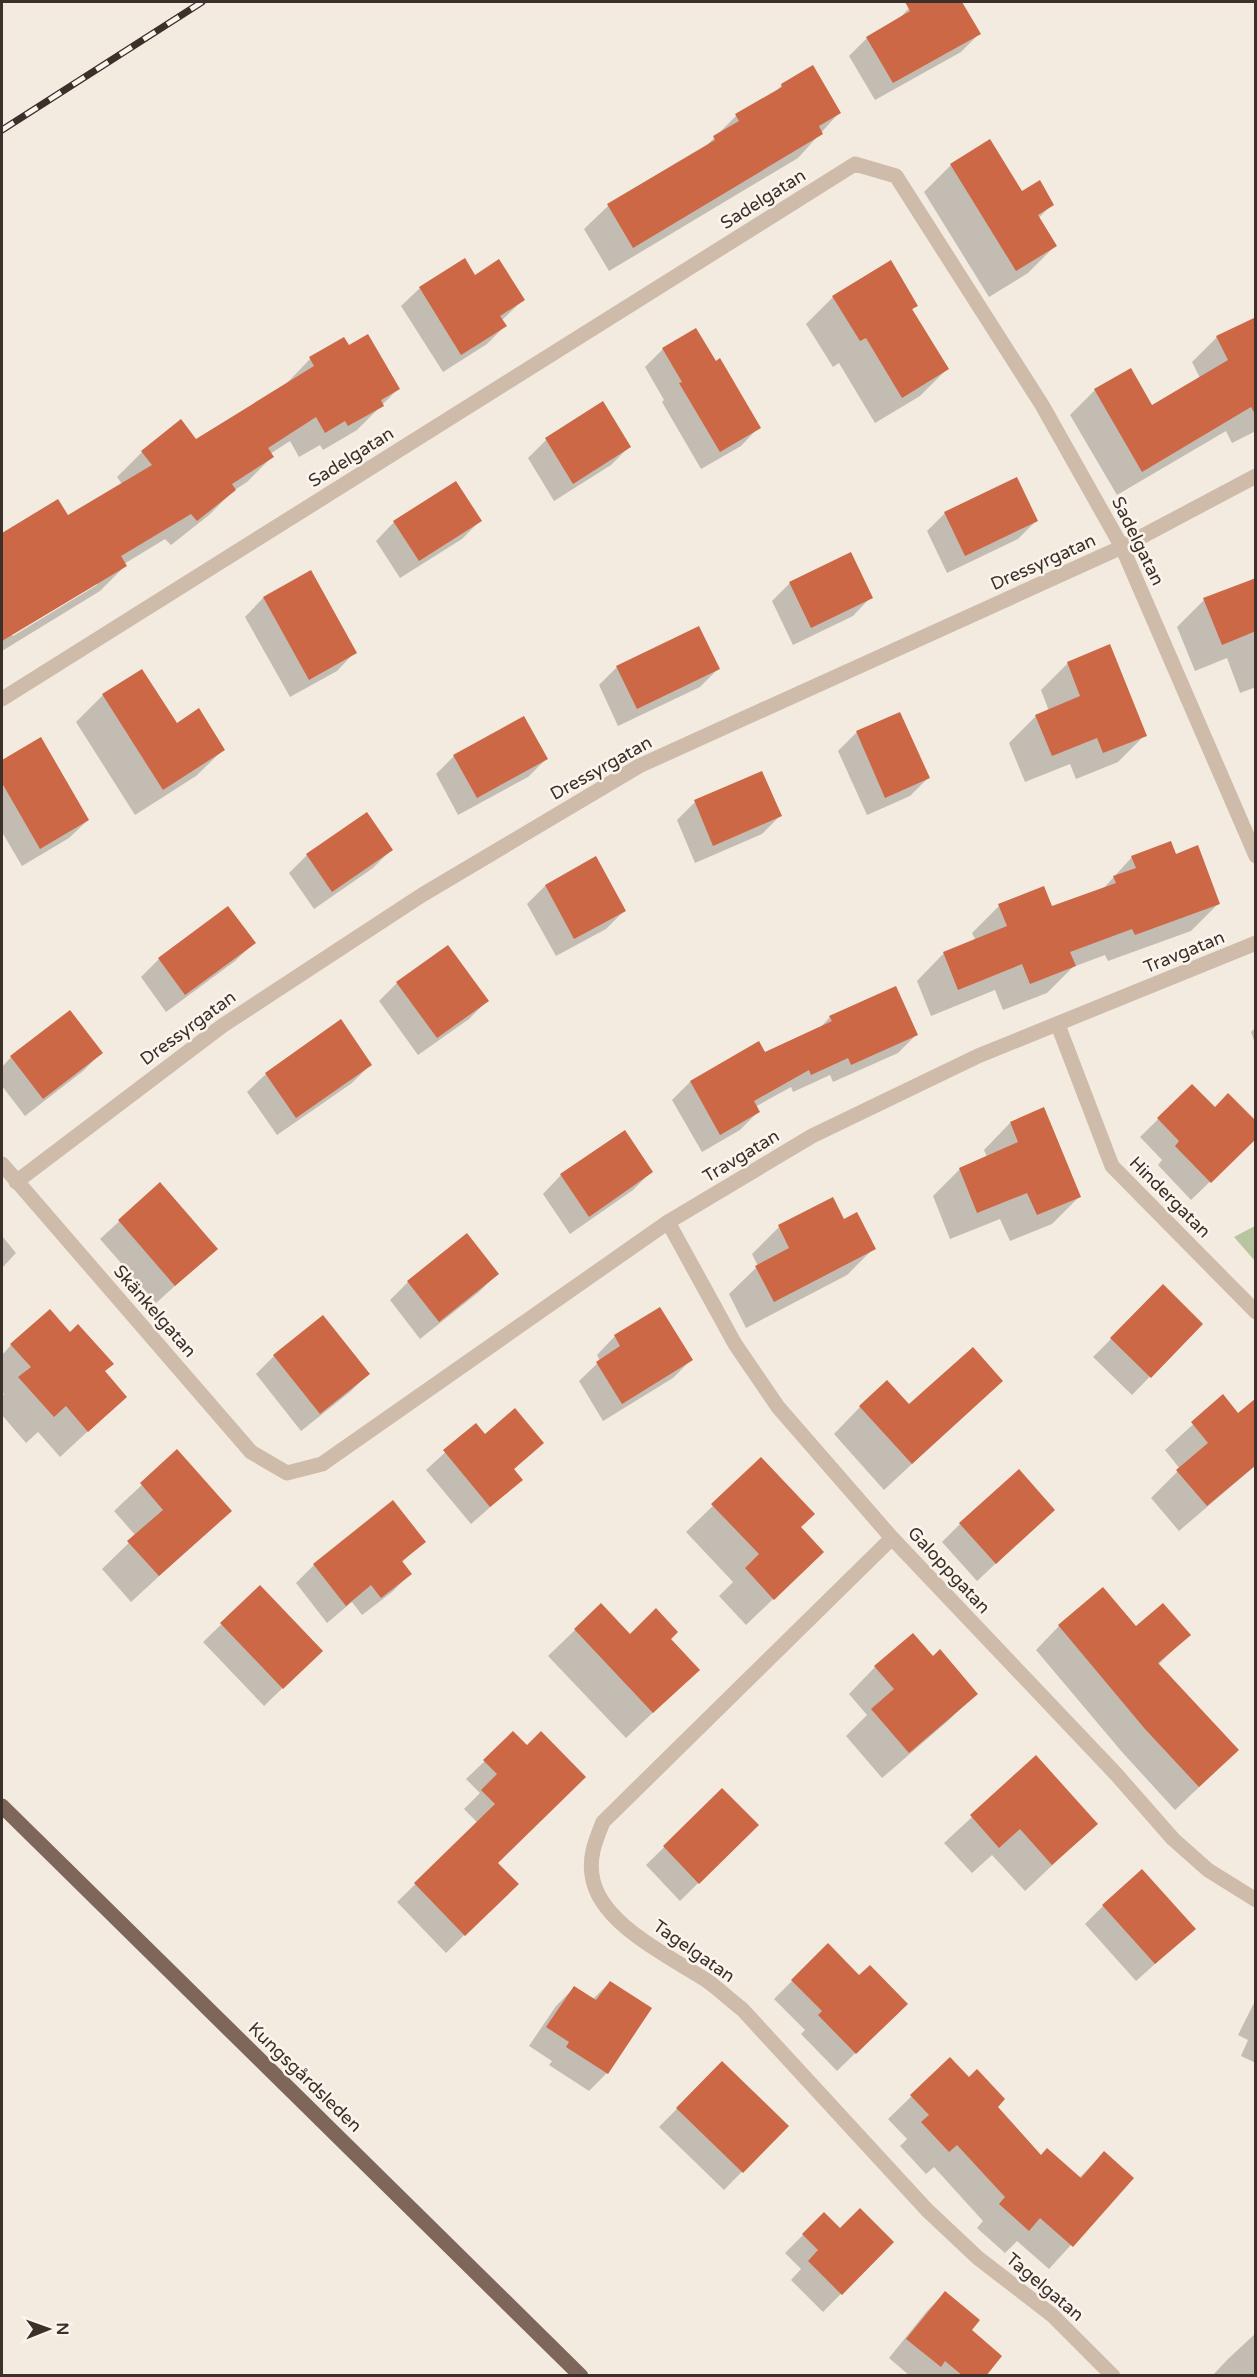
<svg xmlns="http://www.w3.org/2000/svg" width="1257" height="2377" font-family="'Varela Round',sans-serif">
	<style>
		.green { fill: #b8c59e }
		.shadow { fill: #0003; fill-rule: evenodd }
		.building { fill: #cc6846 }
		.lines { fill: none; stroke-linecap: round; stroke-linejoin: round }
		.minor { stroke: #cebbaa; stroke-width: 15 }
		.major { stroke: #7e675a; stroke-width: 15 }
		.rail-casing { stroke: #3b302a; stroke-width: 7 }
		.rail { stroke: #fbf5ed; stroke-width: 4.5; stroke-dasharray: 14; stroke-linecap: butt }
		.labels { text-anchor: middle; stroke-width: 5; stroke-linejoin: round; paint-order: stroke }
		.street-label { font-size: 18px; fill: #3b302a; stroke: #fbf5ed }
	</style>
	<rect width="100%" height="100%" fill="#f4ebe0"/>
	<path class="green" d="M1255 1226V1261L1234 1237Z"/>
	<path class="shadow" d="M921 2H960L979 34 961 52 875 100 849 56 867 38 897 21 909 8Z
		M782 85 839 113 798 158 609 271 584 229 608 206 703 149 736 116 774 93Z
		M951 165 1052 204 1038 219 1055 246 1028 273 989 297 924 192Z
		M464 260 474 277 523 300 502 320 505 326 487 344 443 372 401 306 420 288Z
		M833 297 916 306 911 311 947 369 920 396 875 423 839 363 833 367 806 324Z
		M1256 318V431L1232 443 1226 431 1117 495 1070 415 1095 390 1130 370 1151 407 1200 378 1192 362 1217 337Z
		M344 339 348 347 399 388 357 430 323 450 320 445 299 457 290 441 270 454 272 457 247 482 233 491 209 515 171 545 165 539 124 564 125 566 100 591 2 651V537L6 532 67 517 122 484 117 477 142 452 180 421 196 441 285 385 310 359ZM97 582V585L13 636 11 634Z
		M663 349 759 427 741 446 701 469 662 402 664 400 645 367Z
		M602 403 629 447 611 465 554 501 528 458 546 440Z
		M945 513 1036 521 1018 539 947 573 927 531Z
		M480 521 462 539 400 578 376 541 394 522Z
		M310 572 355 652 337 671 290 697 245 617 263 598Z
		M1256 579V687L1240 693 1227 658 1195 671 1177 627 1204 600Z
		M790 583 871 597 853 616 793 645 772 601Z
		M1068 663 1145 735 1118 762 1076 779 1070 764 1025 782 1009 743 1036 716 1049 711 1041 690Z
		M617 667 718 669 700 687 618 726 599 685Z
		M103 695 176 725 223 750 196 776 135 815 76 722Z
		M899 714 928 778 910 796 867 815 838 751 856 733Z
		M41 739 88 820 69 838 22 866 2 832V762Z
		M454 756 546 759 528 777 458 815 436 774Z
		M695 802 780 816 762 834 695 863 677 820Z
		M391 850 373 868 314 909 289 873 307 855Z
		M1132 857 1218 904 1191 931 1108 961 1105 955 1073 967 1047 993 1003 1010 995 990 931 1016 917 981 943 954 976 941 972 933 999 906 1051 908 1102 890Z
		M545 886 624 911 606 929 556 956 527 904Z
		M228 908 254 943 235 961 166 1012 141 977 159 959Z
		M397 983 487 1001 469 1019 418 1055 379 1001Z
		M830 1017 916 1035 898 1053 833 1082 830 1075 793 1092 791 1087 755 1107 758 1112 740 1130 702 1152 672 1100 690 1082 759 1043 764 1053 818 1030Z
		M340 1021 370 1065 352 1083 277 1135 247 1092 266 1074Z
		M1256 1027V1046L1251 1032Z
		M101 1053 83 1071 25 1116 2 1086V1067L11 1057Z
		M1192 1086 1215 1109 1256 1137 1191 1200 1158 1165 1162 1160 1140 1137Z
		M1010 1123 1079 1197 1052 1224 1010 1241 1000 1219 950 1239 933 1196 960 1169 987 1157 984 1150Z
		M651 1172 633 1190 570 1234 543 1194 561 1175Z
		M160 1184 216 1249 156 1303 100 1239Z
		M832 1199 843 1221 874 1248 847 1275 746 1328 729 1294 758 1266 752 1254 779 1227Z
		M2 1236 16 1253 2 1268Z
		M497 1274 479 1292 420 1339 390 1300 408 1282Z
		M1163 1287 1201 1324 1132 1395 1093 1357Z
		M615 1336 691 1360 673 1378 603 1421 579 1381 600 1361 597 1355Z
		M11 1345 104 1372 125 1397 60 1457 38 1432 26 1443 2 1415V1396L4 1394 2 1391V1355Z
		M274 1356 368 1374 350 1392 301 1431 256 1374Z
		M1001 1381 884 1490 834 1434 860 1407 909 1406Z
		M1223 1397 1256 1465 1179 1531 1151 1498 1180 1469 1165 1450Z
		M475 1425 484 1436 542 1443 513 1470 521 1480 471 1524 426 1470Z
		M177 1452 230 1511 131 1602 102 1569 136 1536 114 1511Z
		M761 1459 795 1578 746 1625 719 1596 733 1582 686 1532Z
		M1053 1510 977 1581 942 1542 960 1524Z
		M424 1542 401 1563 410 1574 392 1592 362 1615 352 1602 327 1623 296 1583 314 1565Z
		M260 1587 321 1651 264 1706 203 1642Z
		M1059 1626 1136 1628 1188 1635 1158 1665 1214 1773 1175 1810 1122 1752 1036 1650Z
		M575 1630 669 1639 698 1670 626 1738 548 1656Z
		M875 1667 976 1693 949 1720 882 1778 846 1736 867 1715 849 1694Z
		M513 1734 496 1863 516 1884 446 1953 397 1902 478 1823 464 1809 480 1793 466 1779Z
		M1036 1758 1096 1824 1025 1891 992 1855 972 1873 944 1843Z
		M722 1790 757 1825 680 1901 646 1865Z
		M1103 1906 1194 1929 1136 1981 1085 1924Z
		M828 1945 887 2022 837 2071 801 2034 805 2030 774 1999Z
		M610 1982 607 2073 589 2091 549 2065 552 2061 529 2046 556 2006 574 1988 592 2000Z
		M1256 1999V2063L1241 2056 1248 2040 1238 2035Z
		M950 2059 1041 2157 1079 2178 1104 2153 1132 2178 1049 2269 1017 2241 1005 2253 977 2228 983 2221 934 2167 926 2174 900 2146 907 2139 888 2119Z
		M722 2063 786 2127 724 2190 659 2127Z
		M824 2214 840 2230 892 2242 823 2312 791 2280 801 2269 785 2253Z
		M945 2293 970 2330 984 2376H910L889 2358 927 2311Z
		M1256 2333V2376H1212L1228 2359Z"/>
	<path class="building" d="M905 2H962L981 34 893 83 866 37 910 11Z
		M813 65 841 113 819 126 823 134 633 248 607 204 715 140 713 136 739 121 735 114 782 87 781 84Z
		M990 139 1022 191 1040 180 1054 205 1038 215 1057 246 1016 271 950 164Z
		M465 258 475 275 499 259 525 300 500 316 507 326 461 355 419 287Z
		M891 260 918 306 912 309 949 369 902 398 866 338 860 341 832 296Z
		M1256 317V416L1251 407 1142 472 1094 389 1131 368 1152 405 1228 360 1216 336Z
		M696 328 716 361 720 358 761 428 720 452 679 383 682 382 662 348Z
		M368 334 400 389 381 400 384 406 348 426 345 421 325 433 316 417 268 448 274 457 232 484 236 490 197 521 191 514 121 556 127 566 2 641V533L58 499 68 515 152 465 141 451 181 419 196 439 314 366 309 357 344 337 349 345Z
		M603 401 631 447 573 484 545 438Z
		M1017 477 1038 521 965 556 944 512Z
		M456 481 482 521 419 561 393 521Z
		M851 552 873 598 811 628 789 582Z
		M311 570 357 653 309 680 263 597Z
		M1256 578V631L1222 645 1203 598Z
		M699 626 720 669 637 709 616 666Z
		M1110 644 1147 736 1103 753 1097 738 1052 756 1035 715 1080 696 1067 662Z
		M142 669 177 723 199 708 225 750 163 790 102 694Z
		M900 712 930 778 885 798 856 731Z
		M524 716 548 759 477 798 453 755Z
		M41 737 89 820 40 849 2 783V760Z
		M762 771 782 816 713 846 694 800Z
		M367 812 393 850 332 892 306 854Z
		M1171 841 1176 854 1198 845 1220 904 1135 935 1132 929 1070 952 1076 966 1030 984 1022 964 958 990 943 952 1007 926 998 904 1044 886 1052 906 1116 883 1113 876 1136 868 1131 856Z
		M596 856 626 911 574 939 545 885Z
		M228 906 256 943 185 995 158 958Z
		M448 945 489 1001 437 1038 396 982Z
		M896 986 918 1035 851 1065 848 1058 811 1075 809 1070 754 1101 760 1112 720 1135 690 1081 759 1041 765 1052 832 1021 829 1016Z
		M70 1010 103 1053 43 1099 10 1056Z
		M341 1019 372 1065 296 1118 265 1073Z
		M1192 1084 1215 1107 1228 1093 1256 1121V1139L1211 1183 1175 1146 1179 1141 1157 1118Z
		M1044 1107 1081 1197 1037 1215 1027 1193 977 1213 959 1168 1018 1142 1010 1122Z
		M625 1130 653 1172 589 1217 560 1174Z
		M160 1182 218 1249 175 1286 118 1220Z
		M833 1197 844 1219 857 1212 876 1249 774 1302 755 1266 789 1248 778 1225Z
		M467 1233 499 1274 439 1322 407 1281Z
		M1163 1284 1203 1324 1151 1378 1110 1338Z
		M660 1307 693 1360 622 1404 596 1362 620 1346 614 1335Z
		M50 1309 70 1332 78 1324 114 1364 105 1371 127 1397 88 1432 66 1406 54 1417 18 1377 31 1367 10 1344Z
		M323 1315 370 1374 320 1414 273 1355Z
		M973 1347 1003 1381 912 1464 859 1406 887 1380 909 1404Z
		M1223 1394 1238 1413 1256 1398V1465L1207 1506 1176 1470 1208 1443 1191 1422Z
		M515 1408 544 1443 514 1469 523 1480 490 1507 443 1450 476 1423 485 1434Z
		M177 1449 232 1511 159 1576 127 1541 163 1510 140 1483Z
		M761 1457 815 1514 801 1527 824 1552 774 1600 745 1568 759 1554 711 1504Z
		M1019 1469 1055 1510 996 1564 959 1523Z
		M393 1500 426 1542 402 1561 412 1574 381 1598 371 1585 346 1606 313 1564Z
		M260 1585 323 1651 283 1689 220 1623Z
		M1103 1587 1136 1626 1163 1603 1191 1635 1158 1663 1239 1750 1199 1787 1145 1729 1058 1625Z
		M601 1603 630 1634 656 1608 678 1632 671 1639 700 1670 653 1713 574 1629Z
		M913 1633 933 1656 940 1649 978 1694 909 1753 871 1709 894 1689 874 1666Z
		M513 1731 527 1745 541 1731 586 1777 498 1863 519 1884 465 1936 414 1883 495 1804 481 1790 497 1774 483 1760Z
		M1036 1755 1098 1824 1052 1865 1020 1829 999 1848 970 1815Z
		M722 1788 759 1825 699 1884 663 1846Z
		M1142 1869 1196 1929 1155 1964 1102 1905Z
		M828 1943 859 1975 870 1965 908 2004 856 2054 818 2015 822 2011 791 1980Z
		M610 1981 652 2008 608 2074 566 2047 569 2042 546 2027 574 1986 596 2000Z
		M950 2057 969 2077 977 2069 1005 2099 998 2107 1041 2155 1047 2148 1081 2178 1104 2151 1134 2178 1073 2247 1040 2218 1029 2231 999 2204 1005 2197 957 2145 949 2152 921 2122 929 2115 910 2095Z
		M722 2061 789 2126 743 2173 676 2108Z
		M860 2208 894 2242 842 2295 808 2261 818 2250 802 2234 824 2212 840 2228Z
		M945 2291 980 2320 972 2330 1002 2356 986 2376H963L945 2361 941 2367 906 2339Z"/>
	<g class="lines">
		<path class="minor" d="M2 699 855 164 896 176 1042 405 1122 547 1256 856
			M1058 1025 1112 1166 1256 1312
			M2 1164 251 1452 287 1473 322 1464 668 1222 812 1136 978 1056 1256 943
			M16 1182 222 1026 422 895 639 766 1122 547 1256 476
			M668 1222 735 1344 778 1407 892 1538 1116 1774 1173 1839 1208 1870 1256 1900
			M892 1538 603 1822C596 1840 589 1855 592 1875 598 1923 669 1956 706 1980 719 1989 730 2000 742 2009L927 2210 978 2258 1052 2315 1113 2376"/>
		<path class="major" d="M2 1806 581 2376"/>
		<defs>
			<path id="rail" d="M2 130 202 2"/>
		</defs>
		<use href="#rail" class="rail-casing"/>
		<use href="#rail" class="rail"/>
	</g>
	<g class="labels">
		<g class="street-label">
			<text transform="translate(763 199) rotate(-32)" y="6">Sadelgatan</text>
			<text transform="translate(351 457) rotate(-32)" y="6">Sadelgatan</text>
			<text transform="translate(1138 541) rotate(64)" y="6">Sadelgatan</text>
			<text transform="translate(1043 562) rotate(-24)" y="6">Dressyrgatan</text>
			<text transform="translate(601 768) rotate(-29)" y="6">Dressyrgatan</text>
			<text transform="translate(1184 952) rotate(-22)" y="6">Travgatan</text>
			<text transform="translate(188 1028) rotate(-36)" y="6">Dressyrgatan</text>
			<text transform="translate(741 1156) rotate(-31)" y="6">Travgatan</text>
			<text transform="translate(1170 1197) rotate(45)" y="6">Hindergatan</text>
			<text transform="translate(155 1311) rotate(49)" y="6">Skänkelgatan</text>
			<text transform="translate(949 1570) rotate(47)" y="6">Galoppgatan</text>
			<text transform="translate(694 1951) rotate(35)" y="6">Tagelgatan</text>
			<text transform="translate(305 2077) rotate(44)" y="6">Kungsgårdsleden</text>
			<text transform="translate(1045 2287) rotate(40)" y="6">Tagelgatan</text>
		</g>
	</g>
	<rect width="1257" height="2377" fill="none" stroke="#3b302a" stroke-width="6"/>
	<g transform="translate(48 2329) rotate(89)" stroke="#fbf5ed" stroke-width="4.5" paint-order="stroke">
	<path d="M0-4.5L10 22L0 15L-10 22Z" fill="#3b302a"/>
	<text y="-9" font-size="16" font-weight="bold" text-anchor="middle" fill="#3b302a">N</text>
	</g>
</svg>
